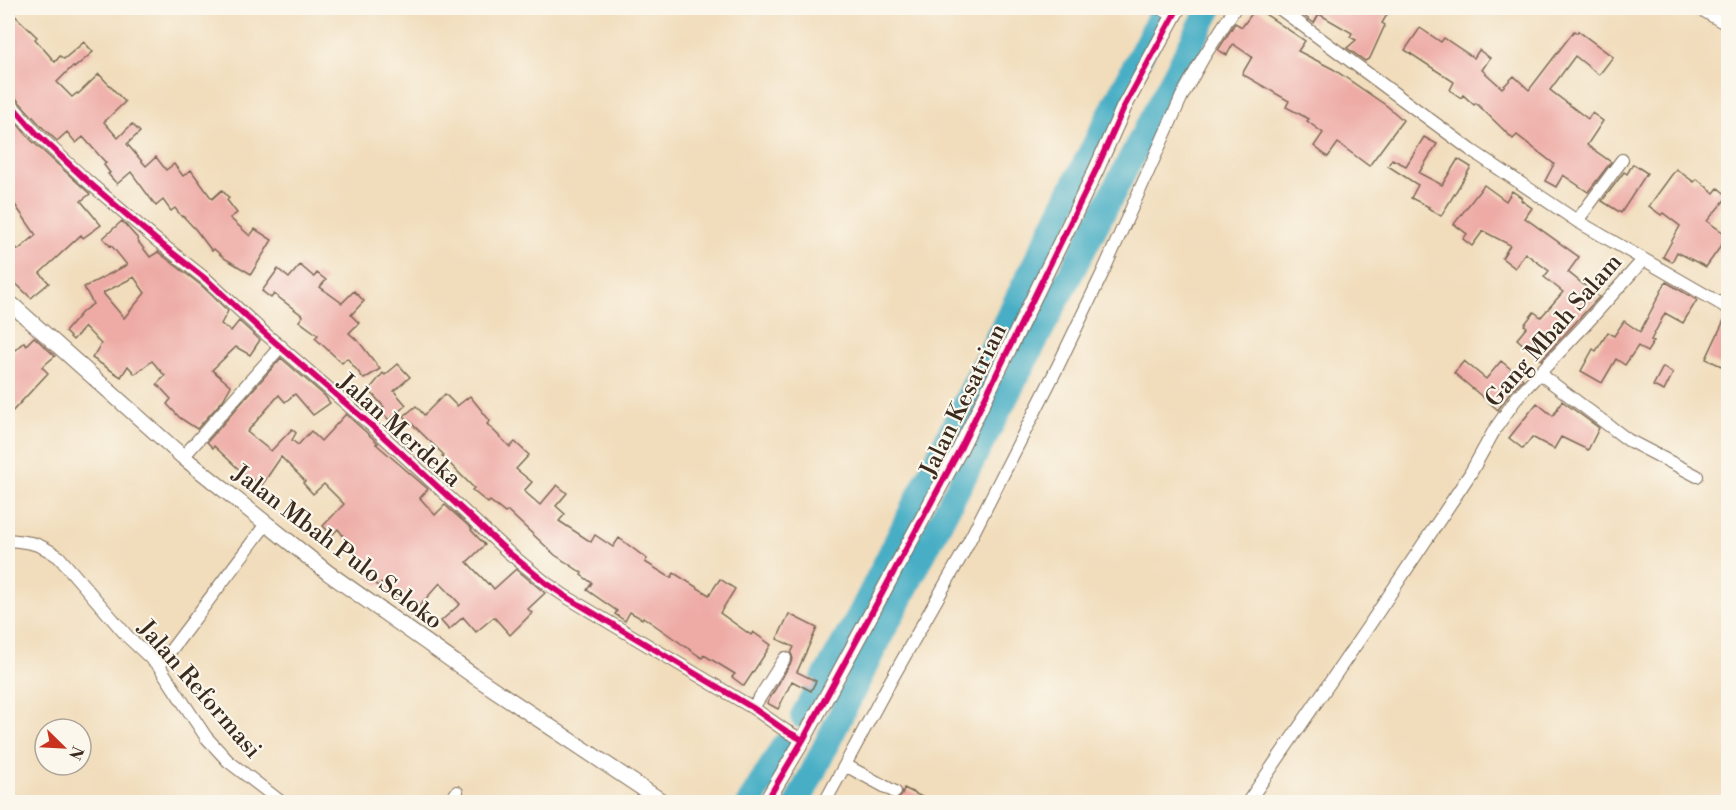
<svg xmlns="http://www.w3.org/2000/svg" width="1736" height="810" font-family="'Libre Bodoni',serif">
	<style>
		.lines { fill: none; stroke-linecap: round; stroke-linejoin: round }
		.river { stroke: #46aec5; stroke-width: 26 }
		.building { fill: #eeaba6; fill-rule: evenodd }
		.minor-casing { stroke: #7b6955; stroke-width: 14 }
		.tertiary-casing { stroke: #7b6955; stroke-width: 17 }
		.minor { stroke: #fff; stroke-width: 12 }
		.tertiary { stroke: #fff; stroke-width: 15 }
		.cycleway-casing { stroke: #fbf7ec; stroke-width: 10 }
		.cycleway { stroke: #d6006c; stroke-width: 6 }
		.labels { text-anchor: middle; stroke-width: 4.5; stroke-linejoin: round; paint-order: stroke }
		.street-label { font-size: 24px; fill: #3b2a1e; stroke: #fbf7ec }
	</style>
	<rect width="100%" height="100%" fill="#fbf7ec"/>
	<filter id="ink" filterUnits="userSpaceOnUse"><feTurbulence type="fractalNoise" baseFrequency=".0167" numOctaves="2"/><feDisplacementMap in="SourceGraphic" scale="12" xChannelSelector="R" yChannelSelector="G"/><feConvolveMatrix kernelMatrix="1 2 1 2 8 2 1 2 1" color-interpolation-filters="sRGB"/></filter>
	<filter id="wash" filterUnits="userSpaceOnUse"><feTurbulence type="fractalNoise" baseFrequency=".008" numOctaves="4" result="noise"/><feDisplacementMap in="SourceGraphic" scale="24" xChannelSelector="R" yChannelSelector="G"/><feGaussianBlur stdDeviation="1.35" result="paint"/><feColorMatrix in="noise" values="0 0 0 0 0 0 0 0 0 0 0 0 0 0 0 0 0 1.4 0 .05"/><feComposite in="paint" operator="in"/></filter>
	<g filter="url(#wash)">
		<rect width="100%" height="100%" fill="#f1ddbc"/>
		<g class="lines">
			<path class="river" d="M803 716 861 613 1063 207 1159 19
				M750 802 784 746
				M798 802 877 642 1210 8"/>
		</g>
		<g id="blocks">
			<path class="building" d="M1256 8 1305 41 1298 51 1333 69 1387 106 1403 120 1369 166 1338 143 1328 157 1314 146 1323 133 1307 121 1309 119 1286 107 1289 101 1242 74 1252 57 1233 44 1227 55 1218 50 1235 23 1242 27Z
				M1307 8H1391L1382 23 1385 25 1370 58 1365 61 1347 48 1356 40 1350 37 1352 33 1319 14 1314 23 1304 16Z
				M8 9 37 37 35 39 55 62 60 56 64 59 84 42 93 52 74 68 73 66 57 82 72 97 77 93 78 94 99 74 125 102 104 122 118 138 132 124 140 132 127 144 146 166 156 157 166 170 174 164 183 176 191 170 212 199 222 190 229 198 227 200 237 213 230 218 250 236 255 229 272 240 251 274 224 258 214 249 212 251 196 230 183 216 182 217 175 208 171 211 163 200 156 206 131 172 117 184 108 174 110 173 104 165 106 163 83 137 76 143 67 132 57 141 43 128 14 96 8 93Z
				M1420 28 1441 42 1444 38 1474 58 1479 50 1490 58 1482 70 1502 88 1514 76 1529 90 1574 31 1577 33 1578 31 1613 57 1599 75 1575 56 1550 90 1588 119 1592 113 1603 121 1587 145 1611 162 1588 192 1563 175 1556 187 1545 181 1554 164 1517 135 1513 139 1476 103 1474 105 1463 95 1461 98 1450 90 1454 82 1405 50Z
				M8 113 31 140 90 194 81 201 101 225 83 238 81 235 40 273 49 283 31 298 8 276V237L18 250 36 235 13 202 8 207Z
				M1424 137 1437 144 1419 173 1442 185 1458 159 1471 167 1441 216 1428 208 1429 207 1411 198 1418 185 1388 166 1392 159 1406 166Z
				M1633 164 1647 173 1621 213 1602 201 1624 172 1627 174Z
				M1676 169 1694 182 1697 179 1714 193 1718 188 1728 196 1707 221 1728 236 1706 267 1677 252 1672 262 1663 257 1680 226 1663 213 1661 215 1649 206Z
				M1484 185 1506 201 1512 191 1522 198 1521 200 1532 208 1525 218 1579 257 1568 272 1599 297 1541 360 1517 339 1527 327 1524 325 1534 312 1541 317 1563 292 1544 277 1549 271 1525 253 1515 268 1502 258 1510 245 1483 231 1472 246 1463 239 1467 234 1454 224Z
				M122 221 138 239 137 240 150 257 158 252 202 286 228 311 221 324 231 331 239 321 260 340 250 355 236 347 212 370 231 386 223 400 197 429 180 418 167 404 171 399 157 384 165 376 152 361 135 374 128 366 121 377 92 358 101 344 85 327 73 340 65 332 83 311 93 304 84 287 127 265 111 245 110 246 103 238ZM134 277 145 293 124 318 103 293Z
				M300 265 314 277 317 273 326 280 320 287 342 303 354 291 364 301 351 315 359 323 349 333 360 343 380 369 364 379 347 358 342 363 315 338 318 335 299 321 303 316 274 294 271 298 262 291 278 269 289 278Z
				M1666 282 1697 300 1683 323 1665 313 1651 340 1654 341 1647 352 1638 346 1625 365 1616 359 1602 383 1581 371 1593 349 1596 351 1608 332 1614 336 1624 321 1640 332Z
				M1726 316H1728V369L1706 359Z
				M34 337 55 356 42 367 48 373 8 416V356L24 342 26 345Z
				M281 358 325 396 330 403 313 415 295 394 285 402 279 395 247 432 271 451 292 429 296 433 292 440 298 445 311 431 321 441 346 414 378 443 376 444 428 489 420 498 435 515 445 505 472 529 471 530 485 545 467 562 488 584 489 583 494 589 516 569 545 593 528 609 532 613 510 635 494 617 476 632 463 617 449 630 441 621 460 604 440 583 411 615 398 603 400 601 381 583 378 586 368 577 371 574 361 563 362 561 338 529 332 535 323 526 344 504 324 484 313 494 303 483 305 481 281 457 262 485 246 476 214 446 213 448 207 442Z
				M1464 361 1486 379 1501 361 1523 379 1511 391 1498 410 1454 373Z
				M398 364 410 377 394 391 406 405 389 420 380 410 384 407 369 390 383 373 385 375Z
				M1663 367 1673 373 1664 391 1653 386Z
				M445 394 457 406 470 396 490 421 487 424 510 447 515 442 529 455 516 469 532 482 524 491 540 505 557 485 567 493 556 506 565 514 559 521 591 542 595 535 613 547 619 538 647 559 645 562 671 578 674 573 709 595 720 579 735 589 720 613 751 635 753 632 771 645 744 686 732 677 735 674 704 655 702 658 643 617 642 619 630 612 625 621 615 614 617 611 587 590 592 583 581 575 582 573 555 555 508 511 505 513 490 501 488 503 472 490 474 488 442 456 444 455 404 416 416 406 424 415Z
				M1562 401 1599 428 1588 450 1561 437 1554 449 1532 437 1523 449 1509 438 1537 403 1553 416Z
				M789 614 817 628 797 672 816 681 811 691 792 681 778 709 767 703 793 659 791 653 794 647 777 639Z
				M904 788 932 802H896L902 795Z"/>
		</g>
	</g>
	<g filter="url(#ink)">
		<use href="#blocks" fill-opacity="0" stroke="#7b6955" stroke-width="1.5"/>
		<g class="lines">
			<defs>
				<path id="minor" d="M1159 8 1174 15
					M1279 8 1471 150 1577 221 1728 308
					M1699 8 1728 25
					M8 101 37 134 85 179 155 239 207 280 261 330 372 426 508 552 546 583 565 596 753 708 786 731 803 740
					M1577 221 1622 160
					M1539 373 1628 440 1697 476
					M183 457 281 346
					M8 540C31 542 39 543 59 557L128 637 159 666 206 737 228 761 281 802
					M159 666 266 524
					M753 708 785 658
					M845 765 895 792
					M450 802 457 792
					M825 802 886 689 963 553 1057 368 1103 272 1182 96 1203 58 1235 8
					M1248 802 1372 621 1470 474 1495 429 1518 396 1584 326 1643 260"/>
				<path id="tertiary" d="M8 301 183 457 327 572 477 678 663 802
					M766 802 803 740 960 449 1096 170 1124 107 1178 8"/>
			</defs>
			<use href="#minor" class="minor-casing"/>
			<use href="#tertiary" class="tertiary-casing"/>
			<use href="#minor" class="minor"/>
			<use href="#tertiary" class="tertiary"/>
			<defs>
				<path id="cycleway" d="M8 101 37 134 85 179 155 239 207 280 261 330 372 426 508 552 546 583 565 596 753 708 786 731 803 740
					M766 802 803 740 960 449 1096 170 1124 107 1178 8"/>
			</defs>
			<use href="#cycleway" class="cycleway-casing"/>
			<use href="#cycleway" class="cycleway"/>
		</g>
	</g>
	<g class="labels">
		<g class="street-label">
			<text transform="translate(1553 330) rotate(-49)" y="8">Gang Mbah Salam</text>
			<text transform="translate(963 400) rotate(-64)" y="8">Jalan Kesatrian</text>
			<text transform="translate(400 430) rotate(42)" y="8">Jalan Merdeka</text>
			<text transform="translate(338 547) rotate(37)" y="8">Jalan Mbah Pulo Seloko</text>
			<text transform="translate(200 689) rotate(49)" y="8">Jalan Reformasi</text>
		</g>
	</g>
	<rect width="1736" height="810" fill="none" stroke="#fbf7ec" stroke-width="30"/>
	<g transform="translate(63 747) rotate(114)"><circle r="28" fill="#fbf7ec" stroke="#aea59a" stroke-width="1.5"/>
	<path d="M0-4.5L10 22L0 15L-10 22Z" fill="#c8321e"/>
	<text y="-9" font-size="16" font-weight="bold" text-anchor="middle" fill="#3b2a1e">N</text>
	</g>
</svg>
